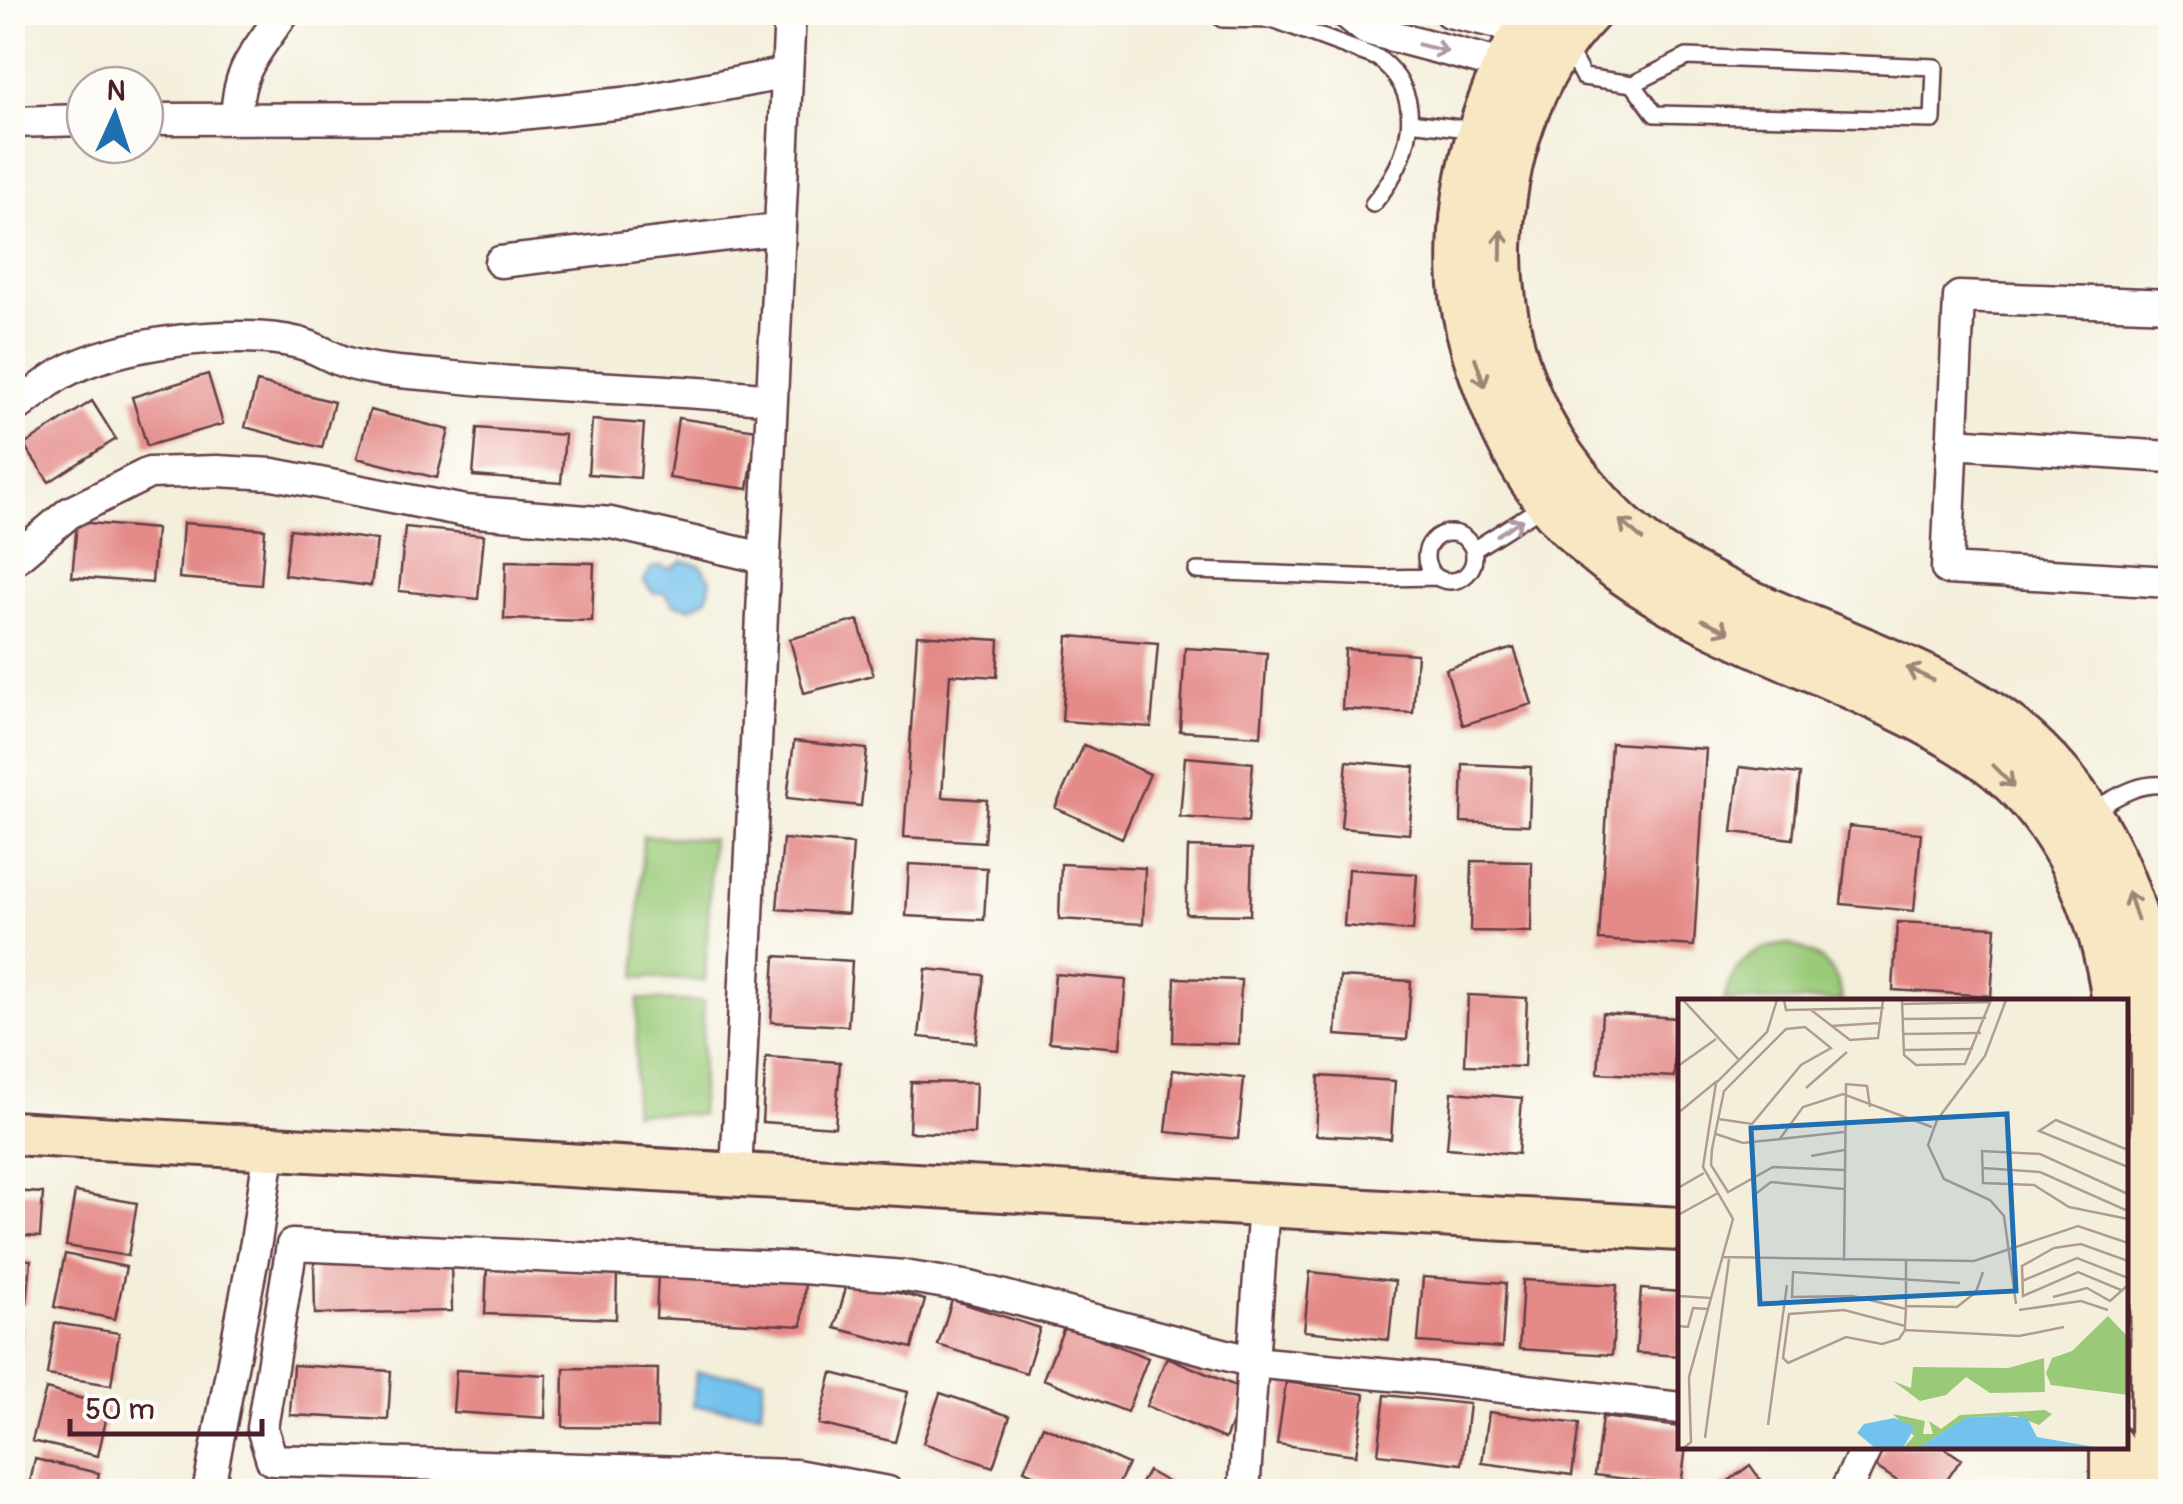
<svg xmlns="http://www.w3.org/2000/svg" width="2183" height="1504" font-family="Pangolin,sans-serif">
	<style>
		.green { fill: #9aca78; stroke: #727452; stroke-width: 2.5 }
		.water { fill: #72c2ed; stroke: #5e708c; stroke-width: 2.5 }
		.building { fill: #e48b89 }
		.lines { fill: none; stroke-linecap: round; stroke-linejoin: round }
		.lane-casing { stroke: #643e45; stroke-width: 20 }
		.street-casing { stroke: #643e45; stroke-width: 35 }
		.secondary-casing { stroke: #643e45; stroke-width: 48 }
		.lane { stroke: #fff; stroke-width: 15 }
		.street { stroke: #fff; stroke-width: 30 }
		.secondary { stroke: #f7e8c3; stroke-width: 42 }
		.oneway { stroke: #ae9aa0 }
		.oneway2 { stroke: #a08477 }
		.inset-road { fill: none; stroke: #b09c95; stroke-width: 2.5 }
		.view { fill: #1f6fb2; fill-opacity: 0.15; stroke: #1f6fb2; stroke-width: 5 }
		.inset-edge { fill: none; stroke: #4a1f2b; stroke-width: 5 }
	</style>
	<rect width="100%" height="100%" fill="#fdfcf7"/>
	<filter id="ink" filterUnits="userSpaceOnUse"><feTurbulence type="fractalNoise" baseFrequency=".01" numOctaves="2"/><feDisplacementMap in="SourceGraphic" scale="20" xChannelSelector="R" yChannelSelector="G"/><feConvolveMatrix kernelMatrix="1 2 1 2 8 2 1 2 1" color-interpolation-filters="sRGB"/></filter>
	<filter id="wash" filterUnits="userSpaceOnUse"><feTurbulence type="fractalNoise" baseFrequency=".0048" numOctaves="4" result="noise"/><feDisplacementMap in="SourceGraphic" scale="40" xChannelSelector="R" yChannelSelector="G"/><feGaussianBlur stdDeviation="2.25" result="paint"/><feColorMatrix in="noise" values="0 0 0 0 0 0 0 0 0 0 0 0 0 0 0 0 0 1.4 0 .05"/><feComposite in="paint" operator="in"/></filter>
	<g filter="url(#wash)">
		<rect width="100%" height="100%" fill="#f4efdb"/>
		<path class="green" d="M643 836 712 839 705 981 636 977Z
			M1787 944C1817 952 1840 969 1842 1001H1724C1731 966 1751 948 1787 944Z
			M638 999 704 1002 700 1115 633 1112Z"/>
		<path class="water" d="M683 561 701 565 711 580 707 598 691 608 673 604 665 593H653L644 581 651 568 661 566 669 569Z
			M696 1372 764 1378 761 1412 693 1406Z"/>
		<g id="blocks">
			<path class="building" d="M208 374 223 424 147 446 132 397Z
				M257 382 334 402 322 448 245 427Z
				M92 401 116 439 49 482 24 445Z
				M370 410 449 430 437 478 357 458Z
				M678 418 757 430 748 489 669 478Z
				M592 420 644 424 640 478 588 474Z
				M477 428 565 435 561 483 473 476Z
				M77 522 156 529 152 583 72 577Z
				M183 523 265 529 261 585 179 578Z
				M405 527 484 535 478 599 399 591Z
				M290 529 377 540 371 586 284 575Z
				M506 561 594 563 592 621 504 619Z
				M858 620 873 675 804 693 790 639Z
				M917 635 999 640 997 677 950 674 942 797 987 800 984 842 904 837Z
				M1068 636 1158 643 1151 727 1062 721Z
				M1185 648 1267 653 1261 736 1180 731Z
				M1514 648 1532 704 1463 725 1446 669Z
				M1345 649 1417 654 1413 713 1342 709Z
				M794 741 867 749 861 806 787 798Z
				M1611 743 1706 749 1694 946 1599 940Z
				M1084 745 1150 774 1122 838 1055 808Z
				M1185 757 1253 763 1248 822 1180 817Z
				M1347 761 1415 767 1409 834 1341 828Z
				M1463 764 1531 767 1529 825 1461 822Z
				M1740 767 1800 774 1793 839 1732 832Z
				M1849 826 1921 833 1914 911 1841 904Z
				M783 839 853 844 848 914 777 909Z
				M1188 847 1252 849 1250 915 1186 914Z
				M1472 861 1532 862 1531 932 1470 931Z
				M909 864 987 868 984 920 906 916Z
				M1061 864 1145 868 1143 924 1059 919Z
				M1348 869 1417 874 1413 931 1344 926Z
				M1897 922 1996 927 1991 996 1893 990Z
				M775 956 852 961 848 1026 771 1022Z
				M926 969 984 975 976 1043 919 1037Z
				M1055 974 1126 980 1120 1048 1049 1042Z
				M1340 977 1411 981 1407 1040 1336 1035Z
				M1175 978 1241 980 1239 1044 1173 1042Z
				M1468 995 1527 998 1524 1067 1465 1065Z
				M1602 1013 1677 1018 1674 1077 1598 1073Z
				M766 1057 840 1062 835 1127 762 1122Z
				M1173 1070 1244 1078 1238 1139 1166 1132Z
				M1319 1076 1395 1081 1391 1139 1316 1135Z
				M911 1082 976 1083 974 1134 909 1132Z
				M1452 1092 1522 1098 1518 1154 1447 1148Z
				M12 1191 43 1193 40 1237 12 1235Z
				M75 1192 137 1203 128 1256 66 1246Z
				M65 1254 126 1267 115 1319 54 1307Z
				M12 1258 31 1260 27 1304 12 1303Z
				M451 1259 452 1311 315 1314 314 1261Z
				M487 1268 617 1273 616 1319 485 1314Z
				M658 1272 805 1281 802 1326 656 1318Z
				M1310 1272 1395 1281 1389 1340 1304 1331Z
				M1423 1277 1506 1283 1502 1348 1418 1342Z
				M848 1280 925 1300 912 1348 835 1328Z
				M1523 1280 1617 1285 1612 1355 1519 1349Z
				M1641 1289 1680 1292V1356L1636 1353Z
				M952 1300 1040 1328 1026 1373 938 1345Z
				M55 1323 119 1333 111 1385 47 1375Z
				M12 1324 22 1325 18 1369H12Z
				M1065 1325 1148 1358 1127 1412 1043 1379Z
				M1167 1357 1245 1390 1225 1439 1146 1406Z
				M293 1365 391 1371 388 1420 290 1415Z
				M564 1368 658 1369 657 1428 563 1427Z
				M456 1370 547 1375 545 1418 453 1412Z
				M832 1373 908 1392 895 1442 819 1424Z
				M1286 1382 1365 1394 1356 1455 1277 1444Z
				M46 1389 109 1406 98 1456 32 1441Z
				M940 1393 1010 1416 993 1467 923 1443Z
				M1385 1395 1469 1404 1462 1464 1378 1454Z
				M1489 1412 1579 1424 1572 1475 1482 1463Z
				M1602 1417 1680 1427V1446H1686L1681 1486 1595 1475Z
				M1043 1426 1128 1464 1115 1492H1071L1024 1470Z
				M1885 1446H1942L1961 1459 1939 1492H1914L1873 1465Z
				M35 1459 99 1473 95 1492H28Z
				M1750 1465 1769 1492H1714Z
				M1148 1471 1185 1492H1136Z"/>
		</g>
	</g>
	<g filter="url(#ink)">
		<use href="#blocks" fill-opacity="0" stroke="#643e45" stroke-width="2.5"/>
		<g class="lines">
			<defs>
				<path id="lane" d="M1222 19 1275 20 1378 58C1431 99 1409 160 1373 204
					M1567 48 1583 77 1633 84 1655 114 1933 120 1935 67 1687 57 1633 84
					M1410 122 1476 130
					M1426 557a24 24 0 1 1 48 0a24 24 0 1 1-48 0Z
					M1473 550 1546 504
					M1197 571 1381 578 1436 577
					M2091 811C2117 797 2140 780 2170 786"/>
				<path id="street" d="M1345 12 1366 29 1525 71
					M1449 12 1526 29 1544 36
					M145 119 485 118 641 101 787 73
					M237 119C235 71 258 50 284 12
					M12 122 85 120
					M500 262 780 229
					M2170 305 1959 297 1947 569 2170 582
					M12 410C28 399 44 384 61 374 116 342 237 328 299 343 316 347 331 358 348 363 380 373 420 373 453 377 559 388 666 388 772 399
					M1952 443 2170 457
					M12 561 69 513 149 473 217 471 273 474 465 511 611 523 764 558
					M736 1174 790 12
					M208 1492 256 1242 270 1147
					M888 1492 796 1475 272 1460 262 1428 292 1245 802 1268 904 1276 970 1287 1253 1362 1433 1379 1680 1408
					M1244 1492 1264 1204
					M1845 1492 1867 1446"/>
				<path id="secondary" d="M1537 12C1482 91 1455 190 1461 285 1464 329 1478 368 1494 409 1560 576 1702 620 1853 688 1899 709 1945 730 1986 760 2062 816 2102 911 2114 1002
					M1590 12C1529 74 1503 163 1501 247 1500 315 1518 385 1553 442 1579 482 1616 525 1656 552 1722 596 1810 625 1882 657 1933 679 1984 703 2026 740 2104 810 2142 904 2153 1006L2152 1492
					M12 1133 1680 1229
					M2112 1492V1446"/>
			</defs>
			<use href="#lane" class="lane-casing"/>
			<use href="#street" class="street-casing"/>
			<use href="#secondary" class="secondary-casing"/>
			<use href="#lane" class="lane"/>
			<use href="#street" class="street"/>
			<use href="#secondary" class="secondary"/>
		</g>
		<defs><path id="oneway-shaft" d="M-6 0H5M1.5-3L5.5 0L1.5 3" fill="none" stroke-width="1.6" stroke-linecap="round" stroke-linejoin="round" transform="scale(2.5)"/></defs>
		<g class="oneway">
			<use href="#oneway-shaft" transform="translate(1433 48) rotate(14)"/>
			<use href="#oneway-shaft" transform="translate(1510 527) rotate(-32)"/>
		</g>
		<g class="oneway2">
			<use href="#oneway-shaft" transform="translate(1501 245) rotate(-89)"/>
			<use href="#oneway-shaft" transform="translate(1480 372) rotate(71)"/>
			<use href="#oneway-shaft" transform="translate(1631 530) rotate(-139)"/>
			<use href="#oneway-shaft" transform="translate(1716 626) rotate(25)"/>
			<use href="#oneway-shaft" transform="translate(1920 674) rotate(-155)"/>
			<use href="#oneway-shaft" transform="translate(2003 776) rotate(45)"/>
			<use href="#oneway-shaft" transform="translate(2133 906) rotate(-108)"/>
		</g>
	</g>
	<g transform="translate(1678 999)">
		<rect width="450" height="450" fill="#f4efdb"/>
		<path d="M430 317 450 338V396L373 386 368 374 374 359 394 352ZM366 359 367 393 312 394 288 378 268 396 242 402 215 382 233 389 235 368 330 369ZM367 411 374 415 361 426 338 417 290 418 240 449H225L236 437 215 415 247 422 245 435H255L251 422 263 430 282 416Z" fill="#9aca78"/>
		<path d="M326 417 349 419 359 438 422 449H240L289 418ZM216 419 237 428 225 449H197L179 434 186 425Z" fill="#72c2ed"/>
		<path class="inset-road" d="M5 1 62 62M106 1 108 11 206 9M224 1 226 56 238 66 287 65 313 1M328 1 307 57 259 121 250 146 266 180 312 201 326 217 338 305M224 5 312 3M133 11 172 41 200 39 205 1M224 20 308 19M153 27 201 24M224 35 303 34M225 51 295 50M0 67 38 40M128 89 169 53M0 114 39 82M40 120 74 125 123 66 153 49 127 28 108 30 46 92 34 150 33 166 50 193 95 168 166 171M38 135 65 144 166 133M101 141 125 108 165 95 254 128M450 151 378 121 361 132 450 168M133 157 166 151M304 169 362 173 450 212M0 189 26 174M450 195 362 155 304 152 305 184 356 186 391 208 450 220M76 196 93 183 166 190M0 216 40 194M45 258 296 262 400 227 450 244M166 262 168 85 189 87 192 108M344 282 399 259 450 279M443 291 400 273 345 297 344 267 376 249 403 245 450 262M0 297 33 299M375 298 409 289 432 302 450 286M228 307 279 308 298 293 305 273M228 310 175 297 114 298 115 273 282 284M341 311 403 302 430 311M0 327 10 328 15 309 30 310M227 327 166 311 111 315 105 359 110 364 168 338 204 345 221 340 227 331V327L228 310V262M227 331 341 337 386 328M90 426 109 286M27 439 51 260M6 449 13 443 11 378 55 220 25 168 38 84 89 33 99 1"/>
		<path class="view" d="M329 115 338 292 82 305 73 129Z"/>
		<rect width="450" height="450" class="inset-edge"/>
	</g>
	<rect width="2183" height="1504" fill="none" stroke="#fdfcf7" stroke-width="50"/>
	<g transform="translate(115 115) rotate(3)"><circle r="48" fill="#fdfcf7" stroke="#b5a4a5" stroke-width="2.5"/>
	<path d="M0-8L18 38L0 25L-18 38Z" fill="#1f6fb2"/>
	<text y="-15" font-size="28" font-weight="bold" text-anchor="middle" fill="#4a1f2b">N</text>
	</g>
	<path d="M70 1419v15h192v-15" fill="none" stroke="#4a1f2b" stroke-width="5"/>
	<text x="85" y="1419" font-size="30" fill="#4a1f2b" stroke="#fdfcf7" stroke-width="8" paint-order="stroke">50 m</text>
</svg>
